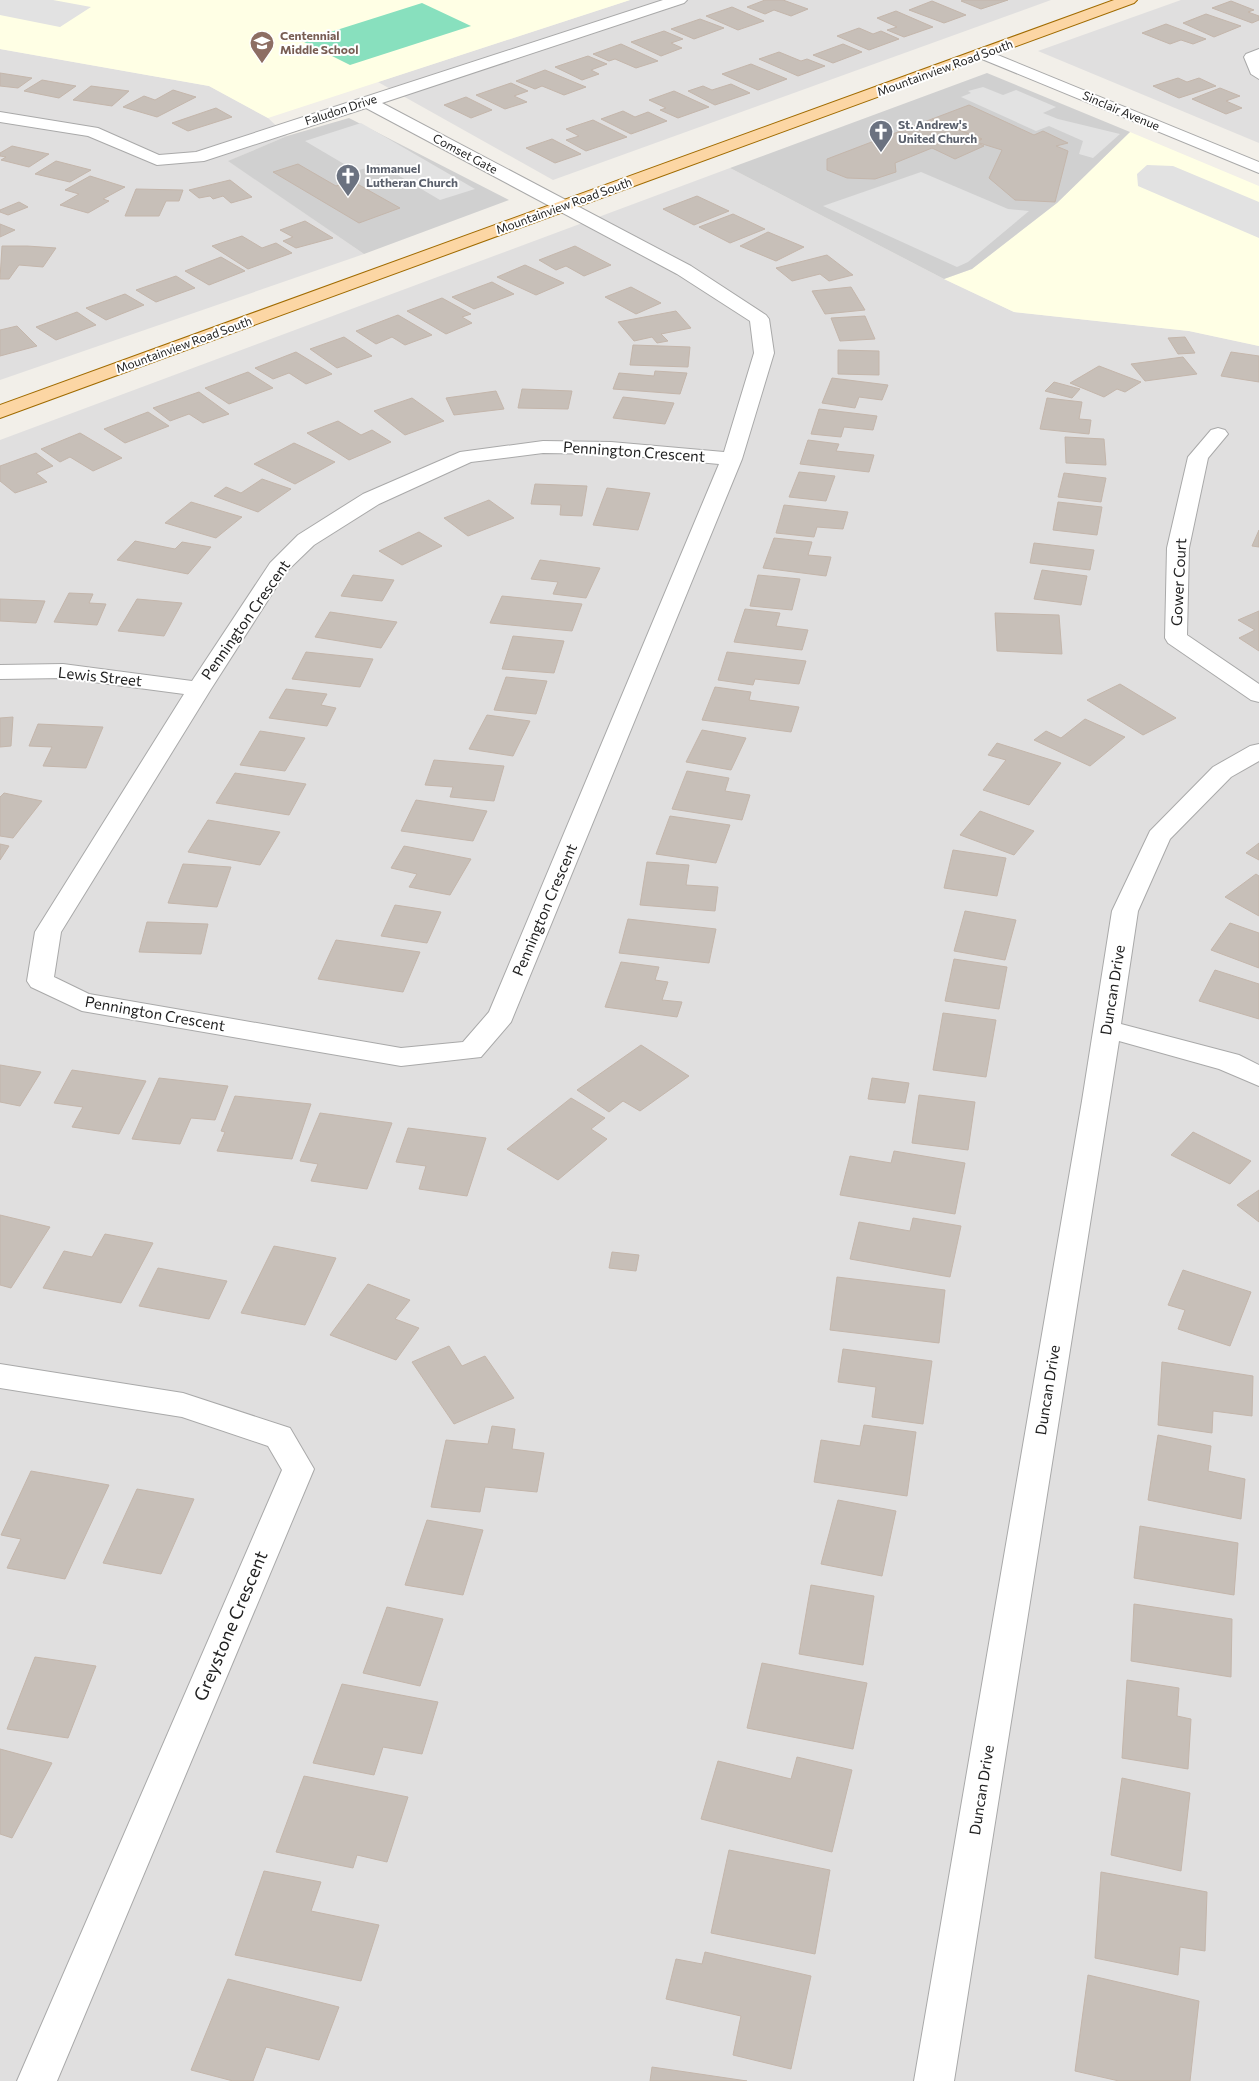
<svg xmlns="http://www.w3.org/2000/svg" width="1259" height="2081" font-family="Commissioner,sans-serif">
	<style>
		.residential { fill: #e0dfdf }
		.education { fill: #ffffe5 }
		.religious { fill: #d0d0d0 }
		.pitch { fill: #88e0be }
		.parking { fill: #e2e2e2 }
		.building { fill: #c7bfb8; stroke: #c4b6ab }
		.lines { fill: none; stroke-linecap: round; stroke-linejoin: round }
		.minor-casing { stroke: #a9a9a9; stroke-width: 2 }
		.major-casing { stroke: #a06b00; stroke-width: 2 }
		.minor { fill: #fff; fill-rule: evenodd }
		.major { fill: #fcd6a4; fill-rule: evenodd }
		.labels { text-anchor: middle; stroke-width: 4; stroke-linejoin: round; paint-order: stroke }
		.far-education-label { font-size: 12px; font-weight: bold; fill: #785e54; stroke: #fff; text-anchor: start }
		.far-street-label { font-size: 12px; fill: #222; stroke: #fff }
		.far-worship-label { font-size: 12px; font-weight: bold; fill: #5b616d; stroke: #fff; text-anchor: start }
		.street-label { font-size: 15px; fill: #222; stroke: #fff }
		.near-street-label { font-size: 18px; fill: #222; stroke: #fff }
	</style>
	<rect width="100%" height="100%" fill="#f2efe9"/>
	<path class="residential" d="M630 0H1051L553 180 378 82Z
		M1181 0H1259V143L1038 51Z
		M0 49 209 86 268 118 287 136 229 161 364 254 0 380Z
		M730 168 944 279 1014 312 1189 331 1259 346V2081H0V440Z"/>
	<path class="education" d="M0 0H630L268 118 209 86 0 49Z
		M1130 132 1259 186V346L1189 331 1014 312 944 279 972 269 1057 203Z"/>
	<path class="religious" d="M987 73 1130 132 1057 203 972 269 944 279 730 168Z
		M349 118 509 200 364 254 228 161 287 136Z"/>
	<path class="pitch" d="M422 3 471 26 350 65 302 41Z"/>
	<path class="parking" d="M0 0H53L91 7 60 27 0 15Z
		M983 87 1003 95 1016 90 1056 107 1043 113 1058 119 1120 134 1093 158 1079 154 1083 141 1049 126 1036 131 961 97 971 93 968 91Z
		M361 123 475 189 440 200 379 164 356 171 305 141Z
		M1147 165 1173 166 1259 202V238L1138 186 1137 174Z
		M921 172 1008 209 1029 211 968 262 957 267 823 206Z"/>
	<path class="building" d="M765 0H783L808 9 791 16 774 10 765 14 747 7Z
		M963 0H1008L981 9 961 1Z
		M932 1 966 15 944 23 909 10Z
		M1231 1 1254 10 1248 12 1259 16V20L1252 23 1212 8Z
		M732 7 764 21 738 30 706 16Z
		M896 11 933 27 904 37 887 30 897 27 877 18Z
		M1206 14 1241 26 1214 37 1183 23Z
		M700 19 724 28 694 39 671 29Z
		M1166 24 1206 39 1193 44 1181 40 1170 44 1142 33Z
		M859 28 873 34 881 31 899 39 869 50 837 36Z
		M664 31 683 39 671 43 682 48 661 56 631 42Z
		M621 44 658 61 636 68 615 59 609 61 593 54Z
		M843 44 862 52 833 63 813 55Z
		M779 52 801 61 807 59 825 66 798 76 759 59Z
		M588 56 607 64 591 70 599 74 582 80 555 67Z
		M751 64 787 79 758 90 722 74Z
		M545 70 586 87 564 95 542 86 535 89 516 81Z
		M0 73 32 78 18 88 0 86Z
		M1178 78 1187 82 1199 78 1216 86 1179 98 1153 86Z
		M42 80 76 86 59 98 24 91Z
		M511 83 528 91 514 96 527 102 505 109 476 95Z
		M731 84 750 93 715 105 688 91 703 86 712 90Z
		M91 86 129 91 112 106 73 100Z
		M1220 88 1240 96 1226 101 1242 108 1226 114 1192 99Z
		M173 90 196 97 157 117 123 107 144 96 155 100Z
		M674 91 709 107 678 118 660 110 666 108 649 100Z
		M466 97 492 110 471 118 444 105Z
		M969 105 1034 135 1043 131 1068 143 1056 146 1068 151 1055 202 1015 200 989 178 1002 150 976 142 982 139 932 119Z
		M216 108 232 117 188 131 172 123Z
		M623 111 635 117 648 112 667 121 631 134 601 119Z
		M932 119 982 139 976 142 984 146 955 159 932 148 895 163 896 172 875 179 847 178 827 170V159Z
		M593 120 627 137 586 151 566 140 579 136 566 129Z
		M552 139 581 154 555 163 526 148Z
		M12 146 21 148 49 154 29 167 1 160 6 157 0 156V153Z
		M56 161 91 170 70 182 35 174Z
		M298 164 336 186 352 181 400 208 359 223 273 172Z
		M90 176 125 187 103 199 109 201 88 213 60 205 79 194 65 190Z
		M230 180 252 197 231 203 223 196 213 199 210 196 199 198 189 190Z
		M136 189 183 190 179 201H166L159 216H125Z
		M697 196 729 211 694 225 663 209Z
		M19 202 28 207 8 215 0 212V210Z
		M733 214 765 229 730 243 699 227Z
		M305 221 333 238 296 248 283 241 293 237 280 230Z
		M0 224 15 230 0 237Z
		M768 232 804 247 776 261 740 246Z
		M242 236 262 248 276 243 292 253 248 269 212 246Z
		M2 246H27L56 248 43 267 19 265 9 279H0Z
		M575 246 611 265 584 276 566 266 556 270 539 260Z
		M827 255 853 275 829 281 820 274 792 281 776 268Z
		M221 257 245 271 209 285 185 271Z
		M525 265 564 283 536 295 497 277Z
		M176 276 195 288 156 302 136 290Z
		M492 282 514 294 474 309 452 297Z
		M631 287 661 303 636 314 605 297Z
		M851 287 865 310 825 314 812 291Z
		M125 294 144 305 106 320 86 308Z
		M442 298 471 314 462 317 472 323 446 334 407 311Z
		M676 311 691 328 661 334 668 341 657 343 652 337 634 341 618 322Z
		M77 312 96 325 56 340 36 327Z
		M398 315 432 335 405 345 392 337 376 344 356 331Z
		M865 316 875 339 840 341 831 318Z
		M17 326 37 346 0 356V330Z
		M344 337 372 356 337 368 310 349Z
		M1185 337 1195 353 1178 354 1168 338Z
		M633 345 690 347 688 367 630 365Z
		M838 350 879 351V375L838 374Z
		M296 352 332 374 306 384 289 373 273 379 255 368Z
		M1231 352 1259 356V382L1221 376Z
		M1183 357 1197 374 1145 381 1131 364Z
		M1099 366 1141 382 1125 392 1117 389 1104 397 1070 383Z
		M655 371 687 373 680 394 613 389 619 373 654 376Z
		M248 372 273 388 229 404 205 388Z
		M832 378 888 385 882 400 859 397 855 408 822 403Z
		M1054 382 1080 389 1072 398 1045 391Z
		M522 389 572 391 568 409 518 408Z
		M496 391 504 409 454 415 446 398Z
		M199 392 229 414 203 423 189 414 170 421 153 408Z
		M623 397 674 403 665 424 613 418Z
		M412 398 444 421 405 435 374 411Z
		M1047 398 1082 402 1079 419 1091 420 1089 434 1040 429Z
		M819 409 877 416 873 430 844 427 841 437 811 434Z
		M148 412 169 426 125 443 104 429Z
		M338 421 361 435 372 430 391 442 349 460 307 433Z
		M80 433 122 458 93 471 70 457 60 462 41 449Z
		M1065 437 1104 439 1106 465 1066 463Z
		M808 440 839 444 836 451 874 455 869 472 800 464Z
		M294 443 335 462 295 484 254 464Z
		M36 453 53 466 36 473 47 482 15 493 0 481V466Z
		M799 472 835 476 826 501 789 497Z
		M1064 473 1106 478 1101 502 1058 497Z
		M262 479 291 489 258 512 214 496 226 487 241 493Z
		M535 484 587 486 582 516 560 515 561 505 531 504Z
		M607 488 650 493 638 530 593 525Z
		M489 500 514 518 468 536 444 518Z
		M191 502 242 517 216 538 165 523Z
		M1058 502 1102 507 1097 535 1053 530Z
		M784 505 848 512 843 529 817 527 814 537 776 533Z
		M1259 530V547L1252 546Z
		M419 532 442 546 402 565 379 551Z
		M774 538 812 542 808 555 831 557 826 576 763 568Z
		M135 541 175 549 182 542 211 547 188 574 117 560Z
		M1034 543 1094 550 1090 570 1030 563Z
		M540 560 600 568 586 598 553 594 558 582 531 579Z
		M1042 570 1087 576 1081 605 1034 599Z
		M353 575 394 580 382 601 341 596Z
		M758 575 800 579 792 610 750 606Z
		M69 593 93 594 89 603 106 604 97 625 54 622Z
		M502 596 582 604 572 631 490 623Z
		M0 599 45 601 36 623 0 621Z
		M137 599 182 603 164 636 118 631Z
		M745 609 780 613 776 626 808 630 802 650 734 642Z
		M1259 611V651L1239 638 1255 630 1238 620Z
		M330 612 397 622 381 648 315 637Z
		M995 613 1059 615 1062 654 997 651Z
		M513 636 564 641 554 673 502 669Z
		M306 652 373 659 360 687 292 679Z
		M727 652 806 661 799 684 755 679 753 685 718 680Z
		M506 677 547 681 536 714 494 710Z
		M1120 684 1176 718 1143 735 1087 700Z
		M715 687 751 692 749 700 799 707 791 732 702 720Z
		M286 689 327 694 321 705 336 708 327 726 269 718Z
		M487 715 530 721 513 756 469 749Z
		M13 717 11 746 0 747V718Z
		M1085 719 1125 737 1090 766 1034 740 1046 731 1061 738Z
		M38 724 103 727 86 768 43 766 52 747 29 746Z
		M702 730 746 738 731 770 686 762Z
		M260 731 305 738 285 771 240 765Z
		M997 743 1061 763 1029 805 983 790 1006 760 988 755Z
		M434 760 504 766 494 801 450 797 453 787 425 785Z
		M687 771 729 778 725 791 750 795 742 820 672 809Z
		M235 773 306 784 289 815 216 803Z
		M4 793 42 801 13 838 0 836V797Z
		M416 800 487 811 473 841 401 831Z
		M980 811 1034 831 1014 855 960 835Z
		M670 816 730 825 716 863 656 854Z
		M208 820 280 832 260 865 188 852Z
		M1259 843V860L1246 853Z
		M0 844 9 846 0 860Z
		M404 846 471 859 450 895 409 887 417 874 391 868Z
		M953 850 1006 858 997 896 944 888Z
		M647 862 689 865 686 885 718 887 715 911 640 905Z
		M183 864 231 867 217 907 168 903Z
		M1256 874 1259 876V916L1225 897Z
		M395 905 441 912 427 943 381 936Z
		M965 911 1016 920 1005 960 954 951Z
		M628 919 716 929 709 963 619 953Z
		M147 922 208 924 201 954 139 952Z
		M1230 923 1259 933V968L1211 950Z
		M336 940 420 952 403 992 318 979Z
		M954 959 1007 967 999 1009 945 1001Z
		M621 962 659 967 655 980 668 982 662 1000 682 1002 677 1017 605 1007Z
		M1215 970 1259 984V1019L1199 1001Z
		M943 1013 996 1020 986 1077 933 1070Z
		M641 1045 689 1076 640 1111 623 1101 609 1112 577 1090Z
		M0 1065 41 1072 20 1106 0 1102Z
		M72 1070 146 1081 119 1134 72 1127 83 1107 54 1103Z
		M159 1078 228 1086 215 1120 191 1118 180 1144 132 1139Z
		M872 1078 909 1083 905 1103 868 1099Z
		M919 1095 975 1102 968 1150 912 1143Z
		M235 1096 311 1104 292 1159 217 1151 225 1132 221 1131Z
		M571 1098 605 1118 591 1129 607 1139 558 1180 507 1149Z
		M320 1113 392 1123 367 1189 311 1181 318 1164 300 1161Z
		M408 1128 486 1138 467 1196 419 1189 426 1166 396 1162Z
		M1193 1132 1251 1161 1230 1184 1171 1155Z
		M894 1151 965 1163 955 1214 840 1195 850 1156 891 1163Z
		M1259 1190V1222L1237 1205Z
		M0 1215 50 1227 11 1288 0 1285Z
		M913 1218 961 1226 950 1277 850 1259 859 1222 910 1231Z
		M105 1234 153 1243 121 1303 43 1288 64 1251 92 1257Z
		M274 1246 336 1258 305 1325 241 1313Z
		M612 1252 639 1255 636 1271 609 1268Z
		M158 1268 227 1281 209 1319 139 1306Z
		M1183 1270 1251 1292 1230 1346 1178 1329 1185 1310 1168 1305Z
		M837 1277 945 1290 939 1343 830 1330Z
		M368 1284 410 1300 395 1319 419 1328 396 1360 330 1335Z
		M449 1346 462 1366 485 1356 514 1398 454 1424 412 1362Z
		M843 1349 932 1361 923 1424 872 1417 876 1387 838 1382Z
		M1162 1362 1253 1376 1252 1416 1213 1411 1212 1433 1158 1425Z
		M864 1425 916 1432 907 1496 814 1482 821 1440 860 1446Z
		M492 1426 515 1429 512 1449 544 1453 537 1492 485 1487 480 1512 431 1507 446 1440 488 1444Z
		M1158 1435 1211 1446 1208 1471 1245 1479 1241 1519 1148 1500Z
		M31 1471 109 1485 65 1579 7 1568 21 1539 1 1535Z
		M137 1489 194 1499 161 1574 103 1563Z
		M838 1500 896 1511 882 1576 821 1564Z
		M427 1520 483 1530 463 1595 405 1585Z
		M1140 1526 1238 1543 1234 1595 1134 1578Z
		M811 1585 874 1596 863 1665 799 1654Z
		M1134 1604 1232 1619 1231 1677 1131 1661Z
		M387 1607 443 1619 420 1686 363 1673Z
		M35 1657 96 1666 68 1738 7 1729Z
		M762 1663 867 1683 853 1749 747 1728Z
		M1127 1680 1179 1688 1177 1716 1191 1719 1188 1769 1122 1758Z
		M342 1684 438 1702 422 1754 383 1747 374 1775 313 1763Z
		M0 1749 52 1763 12 1838 0 1834Z
		M797 1757 852 1770 832 1852 701 1819 718 1761 791 1779Z
		M304 1776 408 1797 387 1862 357 1855 353 1868 276 1852Z
		M1122 1778 1190 1793 1181 1871 1111 1855Z
		M729 1850 830 1870 815 1954 711 1933Z
		M264 1871 321 1882 311 1911 379 1925 361 1981 235 1955Z
		M1101 1872 1207 1892 1205 1951 1180 1947 1178 1975 1095 1958Z
		M705 1952 811 1976 791 2069 733 2055 741 2016 666 1999 676 1959 702 1964Z
		M1088 1975 1199 2001 1190 2081H1119L1075 2071Z
		M228 1979 339 2007 319 2060 266 2047 253 2081H233L191 2070Z
		M652 2067 747 2081H650Z"/>
	<g class="lines">
		<defs>
			<path id="minor" d="M663 0H687L684 3 382 103 691 266 766 315 769 319 774 353 742 459 511 1022 481 1057 401 1066 82 1011 31 987 27 981 35 932 184 694 63 678 0 679V665L63 664 192 681 270 563 298 535 363 494 460 452 543 441 611 442 724 452 754 353 750 321 677 274 366 108 204 161 157 165 88 136 0 122V112L98 128 159 155 196 152ZM543 453 611 454 719 464 489 1012 463 1042 401 1048 89 994 54 977 61 932 211 689 286 572 314 545 379 504 471 462Z
				M983 49 1259 162V173L977 57 975 54 977 51Z
				M1259 49V79L1251 74 1244 57 1246 54Z
				M1218 428 1225 430 1228 434 1208 458 1189 548 1187 635 1259 684V702L1251 700 1168 643 1165 638 1167 548 1188 457 1211 430Z
				M1259 744V761L1231 777 1170 839 1138 911 1121 1024 1239 1055 1259 1065V1086L1219 1069 1119 1041 954 2081H914L1082 1101 1112 911 1150 831 1213 767 1250 746Z
				M0 1364 183 1393 290 1428 314 1469 57 2081H17L282 1470 268 1446 182 1417 0 1388Z"/>
			<path id="major" d="M1114 0H1137L1134 3 0 418V405Z"/>
		</defs>
		<use href="#minor" class="minor-casing"/>
		<use href="#major" class="major-casing"/>
		<use href="#minor" class="minor"/>
		<use href="#major" class="major"/>
	</g>
	<defs>
		<symbol id="school-pin" viewBox="-11 -11 22 30"><path d="M0 17L-7.5 6A9.5 9.5 0 1 1 7.5 6Z" fill="#8d6e63" stroke="#fff"/><path d="M0-5L7-2L0 1L-7-2ZM-4 1L0 2.5L4 1V4Q0 6-4 4Z" fill="#fff"/></symbol>
		<symbol id="church-pin" viewBox="-11 -11 22 30"><path d="M0 17L-7.5 6A9.5 9.5 0 1 1 7.5 6Z" fill="#6b7280" stroke="#fff"/><path d="M-1.2-6h2.4v3.5h3.3v2.4h-3.3V6h-2.4V-.1h-3.3v-2.4h3.3Z" fill="#fff"/></symbol>
	</defs>
	<g fill-rule="evenodd">
		<use href="#school-pin" x="248" y="29" width="28" height="38"/>
		<use href="#church-pin" x="867" y="118" width="28" height="38"/>
		<use href="#church-pin" x="334" y="162" width="28" height="38"/>
	</g>
	<g class="labels">
		<g class="far-education-label">
			<text x="280" y="40">Centennial<tspan x="280" dy="14">Middle School</tspan></text>
		</g>
		<g class="far-street-label">
			<text transform="translate(945 68) rotate(-20)" y="4">Mountainview Road South</text>
			<text transform="translate(341 110) rotate(-18)" y="4">Faludon Drive</text>
			<text transform="translate(1121 111) rotate(23)" y="4">Sinclair Avenue</text>
			<text transform="translate(465 154) rotate(28)" y="4">Comset Gate</text>
			<text transform="translate(564 206) rotate(-20)" y="4">Mountainview Road South</text>
			<text transform="translate(184 345) rotate(-20)" y="4">Mountainview Road South</text>
		</g>
		<g class="far-worship-label">
			<text x="898" y="129">St. Andrew's<tspan x="898" dy="14">United Church</tspan></text>
			<text x="366" y="173">Immanuel<tspan x="366" dy="14">Lutheran Church</tspan></text>
		</g>
		<g class="street-label">
			<text transform="translate(634 452) rotate(4)" y="5">Pennington Crescent</text>
			<text transform="translate(1179 582) rotate(-87)" y="5">Gower Court</text>
			<text transform="translate(246 620) rotate(-55)" y="5">Pennington Crescent</text>
			<text transform="translate(100 677) rotate(6)" y="5">Lewis Street</text>
			<text transform="translate(545 910) rotate(-67)" y="5">Pennington Crescent</text>
			<text transform="translate(1113 990) rotate(-81)" y="5">Duncan Drive</text>
			<text transform="translate(155 1014) rotate(10)" y="5">Pennington Crescent</text>
			<text transform="translate(1048 1390) rotate(-81)" y="5">Duncan Drive</text>
			<text transform="translate(982 1790) rotate(-81)" y="5">Duncan Drive</text>
		</g>
		<g class="near-street-label">
			<text transform="translate(231 1626) rotate(-67)" y="6">Greystone Crescent</text>
		</g>
	</g>
</svg>
